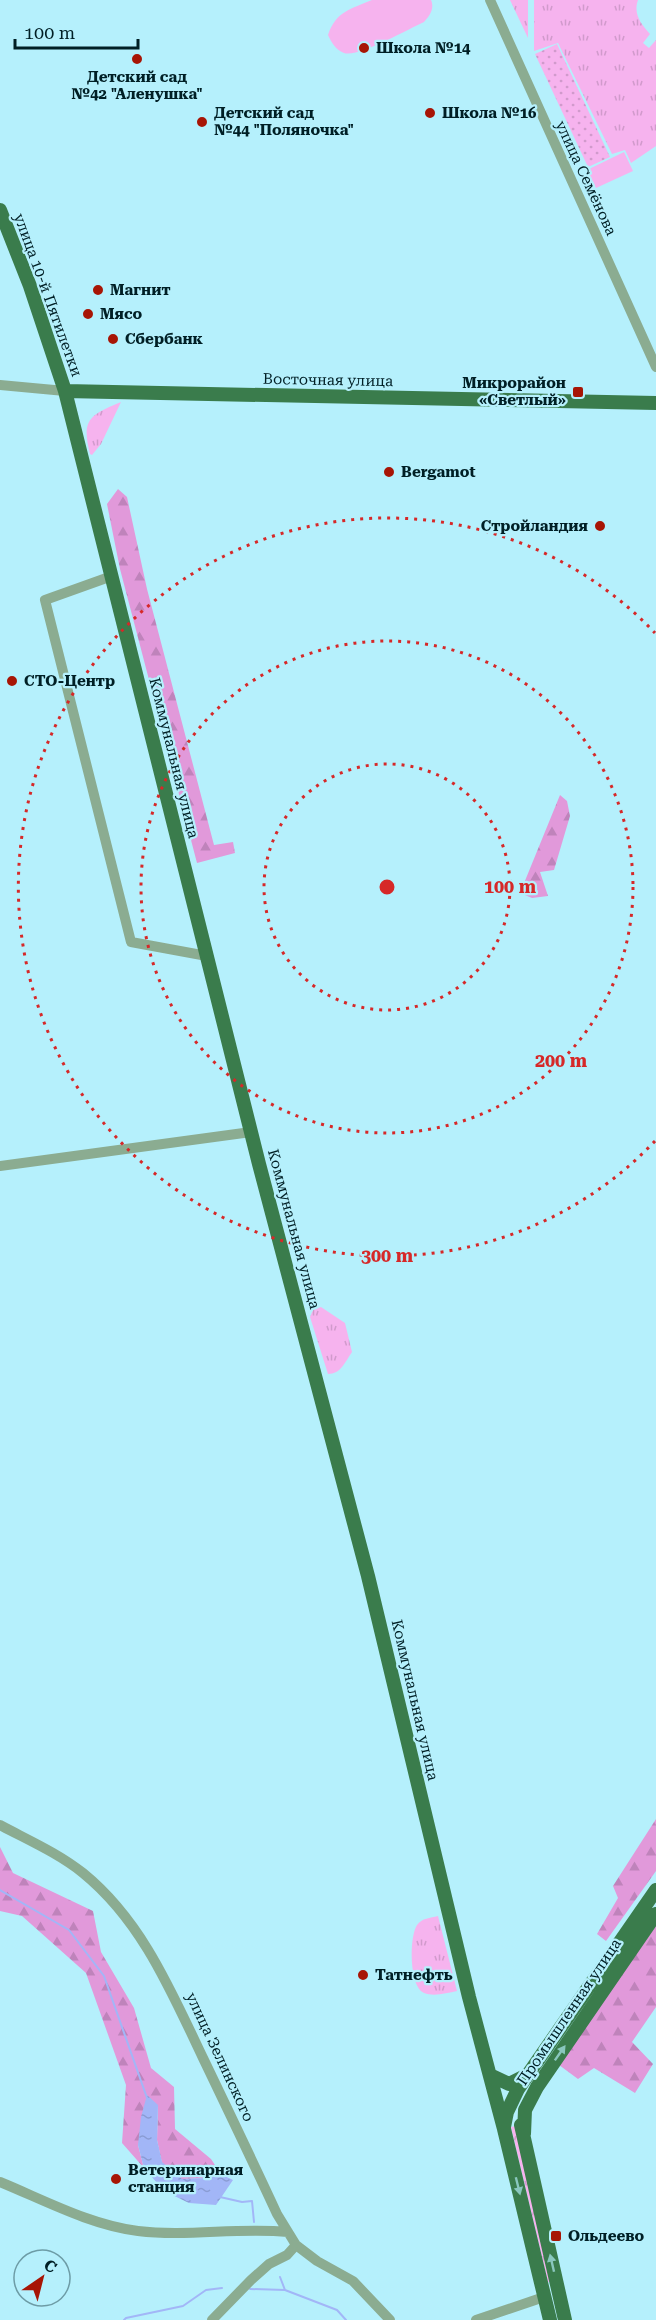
<svg xmlns="http://www.w3.org/2000/svg" width="656" height="2320" font-family="'Roboto Serif',serif">
	<style>
		.grass { fill: url(#grass-tufts) }
		.forest { fill: url(#forest-firs) }
		.park { fill: url(#park-dots) }
		.garden { fill: #f6b3ee }
		.water { fill: url(#water-ripples) }
		.lines { fill: none; stroke-linecap: round; stroke-linejoin: round }
		.stream { stroke: #a2b6f7; stroke-width: 2 }
		.minor { stroke: #8bac91; stroke-width: 10 }
		.major { stroke: #3a7c4c; stroke-width: 14 }
		.oneway { fill: #8ac7be }
		.ring { fill: none; stroke: #d62828; stroke-width: 3; stroke-dasharray: 3 6 }
		.poi-dot { fill: #a71505; stroke: #b5f0fc; stroke-width: 2 }
		.labels { text-anchor: middle; stroke-width: 4.5; stroke-linejoin: round; paint-order: stroke }
		.poi-label { font-size: 15px; font-weight: bold; fill: #001f25; stroke: #b5f0fc; text-anchor: start }
		.street-label { font-size: 15px; fill: #001f25; stroke: #b5f0fc }
		.centre { fill: #d62828; stroke: #b5f0fc; stroke-width: 3 }
		.ring-label { font-size: 18px; text-anchor: middle; font-weight: bold; fill: #d62828; stroke: #b5f0fc; stroke-width: 4.5; stroke-linejoin: round; paint-order: stroke }
	</style>
	<defs>
		<pattern id="grass-tufts" width="24" height="20" patternUnits="userSpaceOnUse" patternTransform="scale(1.5)"><rect width="24" height="20" fill="#f6b3ee"/><path d="M3 7l-1-3M5 7V3M7 7l1-3M15 17l-1-3M17 17v-4M19 17l1-3" fill="none" stroke="#d19acc"/></pattern>
		<pattern id="forest-firs" width="22" height="20" patternUnits="userSpaceOnUse" patternTransform="scale(1.5)"><rect width="22" height="20" fill="#e199da"/><path d="M5 1l3.5 6h-7zM16 11l3.5 6h-7z" fill="#bf83bb"/></pattern>
		<pattern id="park-dots" width="8" height="8" patternUnits="userSpaceOnUse" patternTransform="scale(1.5)"><rect width="8" height="8" fill="#f6b3ee"/><path d="M2 2h.1M6 6h.1" fill="none" stroke="#d19acc" stroke-width="1.8" stroke-linecap="round"/></pattern>
		<pattern id="water-ripples" width="26" height="14" patternUnits="userSpaceOnUse" patternTransform="scale(1.5)"><rect width="26" height="14" fill="#a2b6f7"/><path d="M2 4q2-2 4 0t4 0M15 11q2-2 4 0t4 0" fill="none" stroke="#8a9cd4"/></pattern>
	</defs>
	<rect width="100%" height="100%" fill="#b5f0fc"/>
	<path class="grass" d="M510 0H528V38Z
		M534 0H638C633 14 641 24 650 34L643 43 649 48 656 40V146L631 163 625 150 612 154 558 43 534 51Z
		M121 402 101 444 92 455 90 454C81 419 90 415 121 402Z
		M321 1307 345 1323 352 1352C345 1362 341 1374 328 1374L310 1317 313 1310Z
		M438 1916 457 1991C447 1993 434 1997 424 1993 409 1987 409 1937 417 1925 422 1918 430 1918 438 1916Z
		M516 2126 552 2281 548 2282 511 2127Z"/>
	<path class="forest" d="M118 489 127 497 147 589 214 845 233 842 235 853 197 863 120 569 107 504Z
		M560 795 567 801 570 816 554 870 540 872 548 896 532 898 520 893Z
		M656 1819V1871L606 1941 597 1934 618 1898 613 1886Z
		M0 1847 13 1873 93 1911 101 1952 134 2008 151 2068 174 2087 175 2129 211 2159 221 2174 207 2178 182 2179 162 2163 157 2140 158 2105 138 2145 144 2168 122 2143 126 2085 86 1973 22 1916 0 1911Z
		M656 1925V2007L632 2042 653 2064 635 2093 594 2068 578 2079 559 2065Z"/>
	<path class="park" d="M557 44 610 157 588 167 535 54Z"/>
	<path class="garden" d="M372 0H431C435 9 429 16 424 22 408 29 358 58 344 53 335 49 332 43 328 35 336 11 351 9 372 0Z
		M624 152 633 171 596 188 587 170Z"/>
	<path class="water" d="M147 2095 158 2105 157 2140 162 2162 182 2179 207 2178 221 2174 233 2180 216 2205 189 2203 164 2191 144 2168 138 2145 141 2117Z"/>
	<g class="lines">
		<path class="stream" d="M0 1890 69 1930 104 1976 147 2098
			M220 2197 242 2202 252 2201 254 2222
			M280 2277 285 2290
			M250 2289 285 2290 337 2310 346 2320
			M124 2320 126 2318 183 2306 206 2290 222 2288"/>
		<path class="minor" d="M490 0 656 367
			M0 385 65 391
			M112 576 45 600 131 942 207 956
			M0 1166 251 1132
			M0 1825C28 1840 58 1853 83 1873 142 1921 171 1991 203 2058 228 2110 253 2162 277 2214L296 2245 317 2261 353 2281 390 2320
			M0 2182C44 2200 90 2225 138 2231 188 2237 238 2227 288 2232
			M212 2320 251 2280 269 2264 287 2255 296 2245
			M476 2320 544 2297"/>
		<path class="major" d="M0 210 30 286 65 391 259 1164 368 1576 469 1997 504 2129 550 2320
			M65 391 656 403
			M490 2075 509 2084 525 2076
			M521 2125 565 2320
			M504 2127 507 2112 518 2089 656 1890
			M524 2134 525 2110 537 2087 656 1914"/>
	</g>
	<defs><path id="oneway-solid" d="M-6-.8H1V-3.2L6.5 0L1 3.2V.8H-6Z" transform="scale(1.5)"/></defs>
	<g class="oneway">
		<use href="#oneway-solid" transform="translate(560 2053) rotate(-55)"/>
		<use href="#oneway-solid" transform="translate(518 2186) rotate(76)"/>
		<use href="#oneway-solid" transform="translate(552 2263) rotate(-103)"/>
	</g>
	<g class="ring">
		<circle cx="387" cy="887" r="123"/>
		<circle cx="387" cy="887" r="246"/>
		<path d="M655 1141A369 369 0 1 1 655 633"/>
	</g>
	<g class="poi-dot">
		<circle cx="364" cy="48" r="6"/>
		<circle cx="137" cy="59" r="6"/>
		<circle cx="430" cy="113" r="6"/>
		<circle cx="202" cy="122" r="6"/>
		<circle cx="98" cy="290" r="6"/>
		<circle cx="88" cy="314" r="6"/>
		<circle cx="113" cy="339" r="6"/>
		<rect x="572" y="386" width="12" height="12" rx="3"/>
		<circle cx="389" cy="472" r="6"/>
		<circle cx="600" cy="526" r="6"/>
		<circle cx="12" cy="681" r="6"/>
		<circle cx="363" cy="1975" r="6"/>
		<circle cx="116" cy="2179" r="6"/>
		<rect x="550" y="2230" width="12" height="12" rx="3"/>
	</g>
	<g class="labels">
		<g class="poi-label">
			<text x="376" y="53">Школа №14</text>
			<text x="137" y="82" text-anchor="middle">Детский сад<tspan x="137" dy="17">№42 "Аленушка"</tspan></text>
			<text x="214" y="118">Детский сад<tspan x="214" dy="17">№44 "Поляночка"</tspan></text>
			<text x="442" y="118">Школа №16</text>
			<text x="110" y="295">Магнит</text>
			<text x="100" y="319">Мясо</text>
			<text x="125" y="344">Сбербанк</text>
			<text x="566" y="388" text-anchor="end">Микрорайон<tspan x="566" dy="17">«Светлый»</tspan></text>
			<text x="401" y="477">Bergamot</text>
			<text x="588" y="531" text-anchor="end">Стройландия</text>
			<text x="24" y="686">СТО-Центр</text>
			<text x="375" y="1980">Татнефть</text>
			<text x="128" y="2175">Ветеринарная<tspan x="128" dy="17">станция</tspan></text>
			<text x="568" y="2241">Ольдеево</text>
		</g>
		<g class="street-label">
			<text transform="translate(586 178) rotate(65)" y="5">улица Семёнова</text>
			<text transform="translate(48 295) rotate(70)" y="5">улица 10-й Пятилетки</text>
			<text transform="translate(328 380) rotate(1)" y="5">Восточная улица</text>
			<text transform="translate(174 758) rotate(76)" y="5">Коммунальная улица</text>
			<text transform="translate(294 1229) rotate(75)" y="5">Коммунальная улица</text>
			<text transform="translate(415 1700) rotate(77)" y="5">Коммунальная улица</text>
			<text transform="translate(569 2012) rotate(-56)" y="5">Промышленная улица</text>
			<text transform="translate(220 2057) rotate(65)" y="5">улица Зелинского</text>
		</g>
	</g>
	<circle cx="387" cy="887" r="9" class="centre"/>
	<g class="ring-label">
		<text x="510" y="893">100 m</text>
		<text x="561" y="1067">200 m</text>
		<text x="387" y="1262">300 m</text>
	</g>
	<g transform="translate(42 2278) rotate(35)"><circle r="28" fill="#b5f0fc" stroke="#6d9ca6" stroke-width="1.5"/>
	<path d="M0-4.5L10 22L0 15L-10 22Z" fill="#a71505"/>
	<text y="-9" font-size="16" font-weight="bold" text-anchor="middle" fill="#001f25">С</text>
	</g>
	<path d="M15 39v9h123v-9" fill="none" stroke="#001f25" stroke-width="3"/>
	<text x="24" y="39" font-size="18" fill="#001f25" stroke="#b5f0fc" stroke-width="4.5" paint-order="stroke">100 m</text>
</svg>
